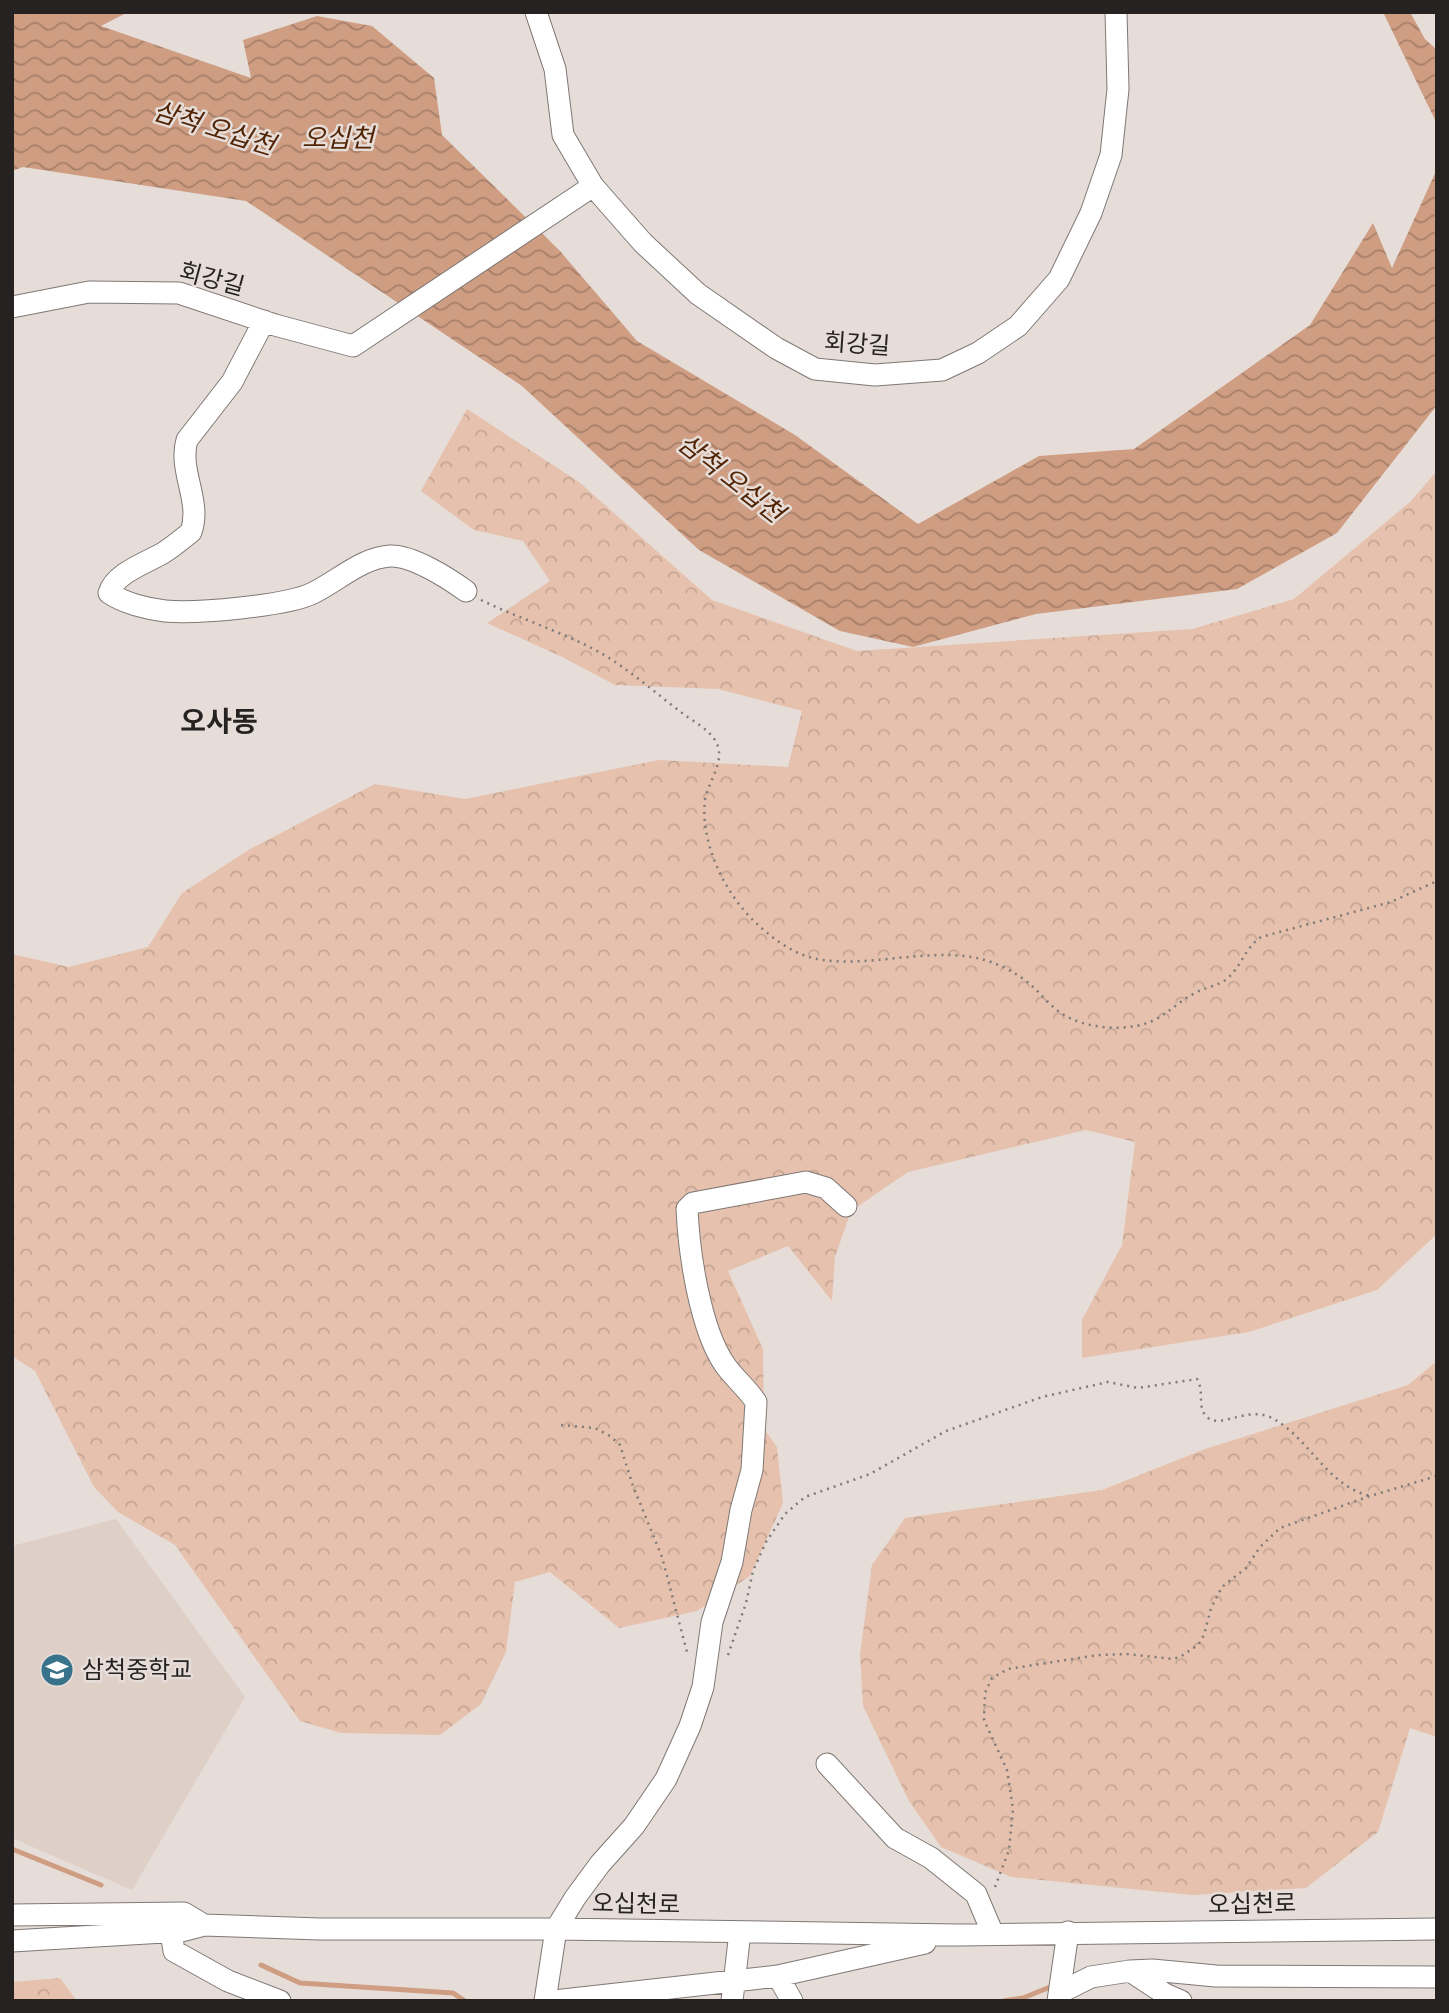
<svg xmlns="http://www.w3.org/2000/svg" width="1449" height="2013" font-family="Merriweather,'Noto Sans KR',serif">
	<style>
		.built { fill: #decfc7 }
		.forest { fill: url(#forest-crowns) }
		.water { fill: url(#water-waves) }
		.lines { fill: none; stroke-linecap: round; stroke-linejoin: round }
		.stream { stroke: #ce9d82; stroke-width: 5 }
		.minor-casing { stroke: #7f7874; stroke-width: 23 }
		.path { stroke: #807a78; stroke-width: 2.5; stroke-dasharray: 2 5; stroke-linecap: butt }
		.minor { stroke: #fff; stroke-width: 21 }
		.labels { text-anchor: middle; stroke-width: 5; stroke-linejoin: round; paint-order: stroke }
		.street-label { font-size: 24px; fill: #252221; stroke: #e6ddd9 }
		.poi-label { font-size: 24px; fill: #252221; stroke: #e6ddd9; text-anchor: start }
		.water-label { font-size: 26px; font-style: italic; fill: #512405; stroke: #e6ddd9 }
		.quarter-label { font-size: 28px; font-weight: bold; fill: #252221; stroke: #e6ddd9 }
	</style>
	<defs>
		<pattern id="forest-crowns" width="20" height="18" patternUnits="userSpaceOnUse" patternTransform="scale(1.75)"><rect width="20" height="18" fill="#e6c1ad"/><path d="M2 6a3 3 0 1 1 6 0M12 15a3 3 0 1 1 6 0" fill="none" stroke="#c5a695"/></pattern>
		<pattern id="water-waves" width="16" height="10" patternUnits="userSpaceOnUse" patternTransform="scale(1.75)"><rect width="16" height="10" fill="#ce9d82"/><path d="M0 5q4-4 8 0t8 0" fill="none" stroke="#a7806a"/></pattern>
	</defs>
	<rect width="100%" height="100%" fill="#e6ddd9"/>
	<path class="built" d="M116 1519 245 1697 132 1890 12 1838V1546Z"/>
	<path class="forest" d="M467 409 579 482 712 600 857 651 1192 629 1294 599 1410 502 1437 471V1234L1377 1290 1249 1332 1082 1358V1320L1122 1245 1135 1142 1086 1130 908 1172 851 1211 835 1257 832 1301 788 1246 728 1271 763 1349 764 1429 777 1447 783 1503 750 1576 697 1611 619 1628 550 1572 515 1582 506 1652 481 1704 440 1735 341 1733 300 1721 175 1545 118 1512 94 1487 35 1371 12 1356V954L69 967 148 947 182 893 250 849 375 784 465 799 659 760 788 767 802 711 718 689 615 685 560 656 487 623 550 581 523 541 474 530 421 491Z
		M1437 1361V1737L1410 1728 1378 1832 1306 1888 1192 1895 1011 1877 941 1847 909 1801 863 1706 860 1654 872 1565 905 1518 1102 1490 1205 1449 1408 1385Z
		M60 1978 77 2001H12V1982Z"/>
	<path class="water" d="M12 12H128L101 26 251 78 243 40 317 16 372 26 434 78 442 135 560 251 637 341 795 435 918 524 1039 456 1134 449 1310 325 1373 223 1392 268 1437 169V405L1337 533 1237 589 1036 614 913 647 840 631 699 550 522 386 246 201 23 167 12 171Z
		M1383 12H1410L1425 39 1437 50V124Z"/>
	<g class="lines">
		<path class="stream" d="M12 1849 101 1885
			M261 1965 300 1983 453 1993 465 2001
			M1003 2001 1023 1998 1055 1985"/>
		<defs>
			<path id="minor" d="M536 12 555 69 563 135 593 186 643 243 698 294 776 348 815 369 875 375 942 370 978 353 1018 326 1059 279 1091 213 1111 155 1118 89 1116 12
				M12 307 89 292 179 293 275 325 353 346 593 186
				M264 321 232 382 187 440C178 471 202 501 191 532 182 539 173 547 163 553 146 563 115 573 109 593 124 603 147 609 165 611 195 614 287 606 313 593 338 581 361 558 390 556 412 555 448 578 466 591
				M827 1764 895 1838 931 1858 976 1894 993 1934
				M12 1915 184 1913 204 1925
				M171 1932 174 1951 228 1981 280 2001
				M12 1941 181 1931 204 1925 320 1929H556L958 1935 1437 1929
				M1130 1971 1152 1970 1216 1976 1437 1977
				M778 1976 792 2001
				M1061 1992 1091 1977 1130 1971 1165 1994 1181 2001
				M545 2001 556 1929 575 1898 600 1864 634 1826 666 1779 690 1726 703 1687 712 1622 732 1562 741 1510 752 1470 756 1402C747 1388 734 1378 725 1365 700 1329 689 1253 687 1209L693 1203 806 1182 826 1188 846 1206
				M554 2001 778 1976 925 1943
				M732 2001 740 1932
				M1058 2001 1068 1932"/>
		</defs>
		<use href="#minor" class="minor-casing"/>
		<path class="path" d="M481 600C522 620 567 633 606 656 633 673 657 694 682 713 694 722 711 730 717 744 725 762 708 782 705 800 700 843 725 894 756 923 771 937 789 951 809 957 858 971 923 947 977 958 996 962 1018 973 1033 987 1043 996 1052 1008 1064 1015 1084 1027 1113 1030 1136 1026 1163 1021 1172 1005 1195 993 1205 987 1219 986 1228 978 1242 965 1245 948 1261 937L1391 902 1437 881
			M561 1425 595 1428 610 1436 620 1445 633 1486 662 1557 688 1656
			M728 1655 746 1603 753 1571 766 1542 785 1514 805 1497 870 1474 946 1431 1042 1397 1108 1382 1138 1388 1197 1379C1205 1392 1196 1408 1208 1418 1221 1428 1247 1407 1270 1417 1309 1436 1325 1485 1370 1496
			M995 1887 1009 1850 1013 1809 1007 1770 984 1720 985 1693 992 1678 1008 1669 1098 1655 1127 1654 1172 1659 1180 1657 1198 1645 1204 1635 1211 1608 1222 1587 1246 1568 1260 1547 1280 1528 1370 1496 1437 1476"/>
		<use href="#minor" class="minor"/>
	</g>
	<defs>
		<symbol id="school-disc" viewBox="-11 -11 22 22"><circle r="9.5" fill="#39728b" stroke="#e6ddd9"/><path d="M0-5L7-2L0 1L-7-2ZM-4 1L0 2.5L4 1V4Q0 6-4 4Z" fill="#fff"/></symbol>
	</defs>
	<g fill-rule="evenodd">
		<use href="#school-disc" x="38" y="1651" width="38" height="38"/>
	</g>
	<g class="labels">
		<g class="street-label">
			<text transform="translate(212 279) rotate(15)" y="8">회강길</text>
			<text transform="translate(857 344) rotate(4)" y="8">회강길</text>
			<text transform="translate(636 1904) rotate(1)" y="8">오십천로</text>
			<text transform="translate(1252 1904) rotate(-1)" y="8">오십천로</text>
		</g>
		<g class="poi-label">
			<text x="82" y="1678">삼척중학교</text>
		</g>
		<g class="water-label">
			<text transform="translate(214 128) rotate(17)" y="9">삼척 오십천</text>
			<text x="338" y="147">오십천</text>
			<text transform="translate(731 478) rotate(38)" y="9">삼척 오십천</text>
		</g>
		<g class="quarter-label">
			<text x="219" y="731">오사동</text>
		</g>
	</g>
	<rect width="1449" height="2013" fill="none" stroke="#252221" stroke-width="28"/>
</svg>
